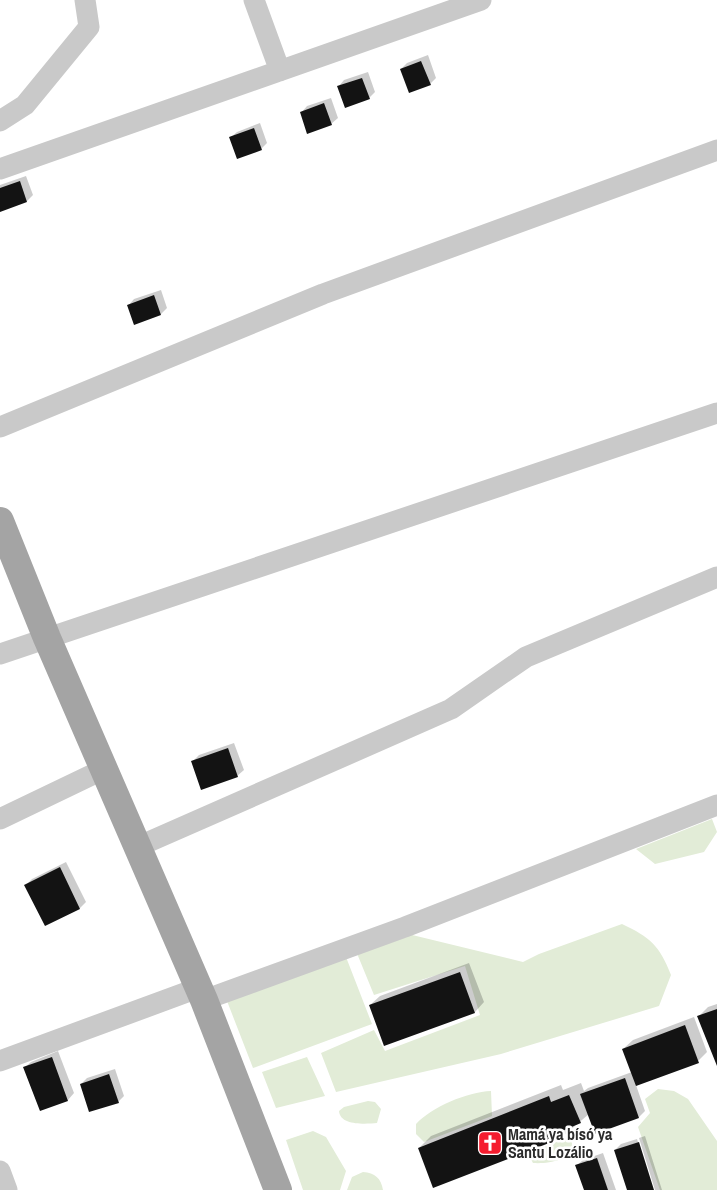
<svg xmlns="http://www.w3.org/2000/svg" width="717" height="1190" font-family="'Archivo Narrow',sans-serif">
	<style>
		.green { fill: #e2ecd7 }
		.shadow { fill: #0003 }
		.building { fill: #131313 }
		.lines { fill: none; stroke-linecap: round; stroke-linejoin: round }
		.minor { stroke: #c9c9c9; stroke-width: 21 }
		.major { stroke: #a4a4a4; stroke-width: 28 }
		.labels { text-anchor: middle; stroke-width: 5; stroke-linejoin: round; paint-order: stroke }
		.poi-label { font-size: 16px; font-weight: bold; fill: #2c2c2c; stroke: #fff; text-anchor: start }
	</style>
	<rect width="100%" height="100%" fill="#fff"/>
	<path class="green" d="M712 819 717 832 704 852 655 864 636 849Z
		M622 924C650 937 660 946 671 975L659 1006 501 1054 336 1092 321 1053 374 1030 385 1051 480 1015 465 966 374 995 356 951 404 933 523 962 539 954Z
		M346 957 372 1024 253 1068 227 1001Z
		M307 1057 325 1096 276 1108 262 1072Z
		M658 1089 674 1091 688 1099 717 1141V1190H660L638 1127 650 1113 645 1099Z
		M491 1091 492 1116 424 1142 416 1134V1124C432 1107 467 1092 491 1091Z
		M368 1101 375 1102 381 1109 377 1123C366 1124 340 1126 339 1111L344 1107Z
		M313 1131 326 1137 346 1171 340 1190H303L286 1140Z
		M566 1138 572 1142C573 1161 547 1164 533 1163L528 1154Z
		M363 1172C375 1173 381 1178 383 1190H347L352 1177Z"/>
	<path class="shadow" d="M428 55 436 78 430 84 401 69 407 63Z
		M368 72 375 92 369 98 338 87 344 80Z
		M331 98 338 118 331 124 301 113 307 106Z
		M260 123 267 143 261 149 230 138 237 132Z
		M26 176 33 195 27 201 0 210V185Z
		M161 290 167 308 161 314 135 323 128 306 134 299Z
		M234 743 244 770 237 776 192 762 199 755Z
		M66 862 86 902 80 908 45 925 26 885 32 879Z
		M469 963 484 1002 475 1012 385 1045 370 1005 380 996Z
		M717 1004V1063L698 1017 708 1007Z
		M694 1017 707 1052 698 1061 636 1085 645 1111 639 1117 596 1133 589 1114 562 1137 419 1148 431 1136 561 1085 563 1090 581 1083 584 1091 588 1088 632 1072 623 1049 633 1040Z
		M58 1051 74 1093 68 1100 40 1110 24 1068 31 1062Z
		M115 1069 124 1096 118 1102 81 1084 87 1078Z
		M645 1136 662 1190H655L639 1138Z
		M637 1139 653 1190H628L615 1150 621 1144Z
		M603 1153 616 1190H585L576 1166 583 1160Z"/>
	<path class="building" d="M421 61 431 85 409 93 400 69Z
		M362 78 370 99 345 108 337 86Z
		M324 103 332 125 307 134 300 112Z
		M254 128 262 150 237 159 229 137Z
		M20 181 27 202 0 212V188Z
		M154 295 161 315 134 325 127 305Z
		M228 748 238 777 201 790 191 761Z
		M60 867 80 909 45 926 24 885Z
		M460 972 475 1013 384 1046 369 1005Z
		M717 1009V1066L697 1016Z
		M685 1025 699 1063 636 1086 622 1049Z
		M52 1057 68 1101 40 1111 23 1067Z
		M109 1074 119 1103 89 1112 80 1084Z
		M625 1078 639 1118 595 1134 580 1094Z
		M569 1095 581 1123 562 1131V1138L433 1188 418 1148 549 1096 551 1102Z
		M639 1142 654 1190H627L614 1150Z
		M597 1158 608 1190H584L575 1165Z"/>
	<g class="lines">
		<path class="minor" d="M254 0 280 71
			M0 121 25 105 89 27 85 0
			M0 169 481 0
			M0 427 323 294 717 150
			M0 654 717 413
			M0 819 104 769
			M137 847 451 709 526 657 717 577
			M204 1000 405 927 717 805
			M0 1061 198 988
			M0 1171 7 1190"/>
		<path class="major" d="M0 521 47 638 204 1000 278 1190"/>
	</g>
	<defs>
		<symbol id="church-square" viewBox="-11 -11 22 22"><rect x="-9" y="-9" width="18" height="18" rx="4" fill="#f51c2e" stroke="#fff"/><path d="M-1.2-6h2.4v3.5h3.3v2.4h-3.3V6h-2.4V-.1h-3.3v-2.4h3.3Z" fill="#fff"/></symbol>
	</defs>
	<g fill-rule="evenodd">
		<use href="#church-square" x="476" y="1129" width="28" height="28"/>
	</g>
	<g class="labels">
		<g class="poi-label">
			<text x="508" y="1140">Mamá ya bísó ya<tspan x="508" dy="18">Santu Lozálio</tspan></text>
		</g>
	</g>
</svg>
